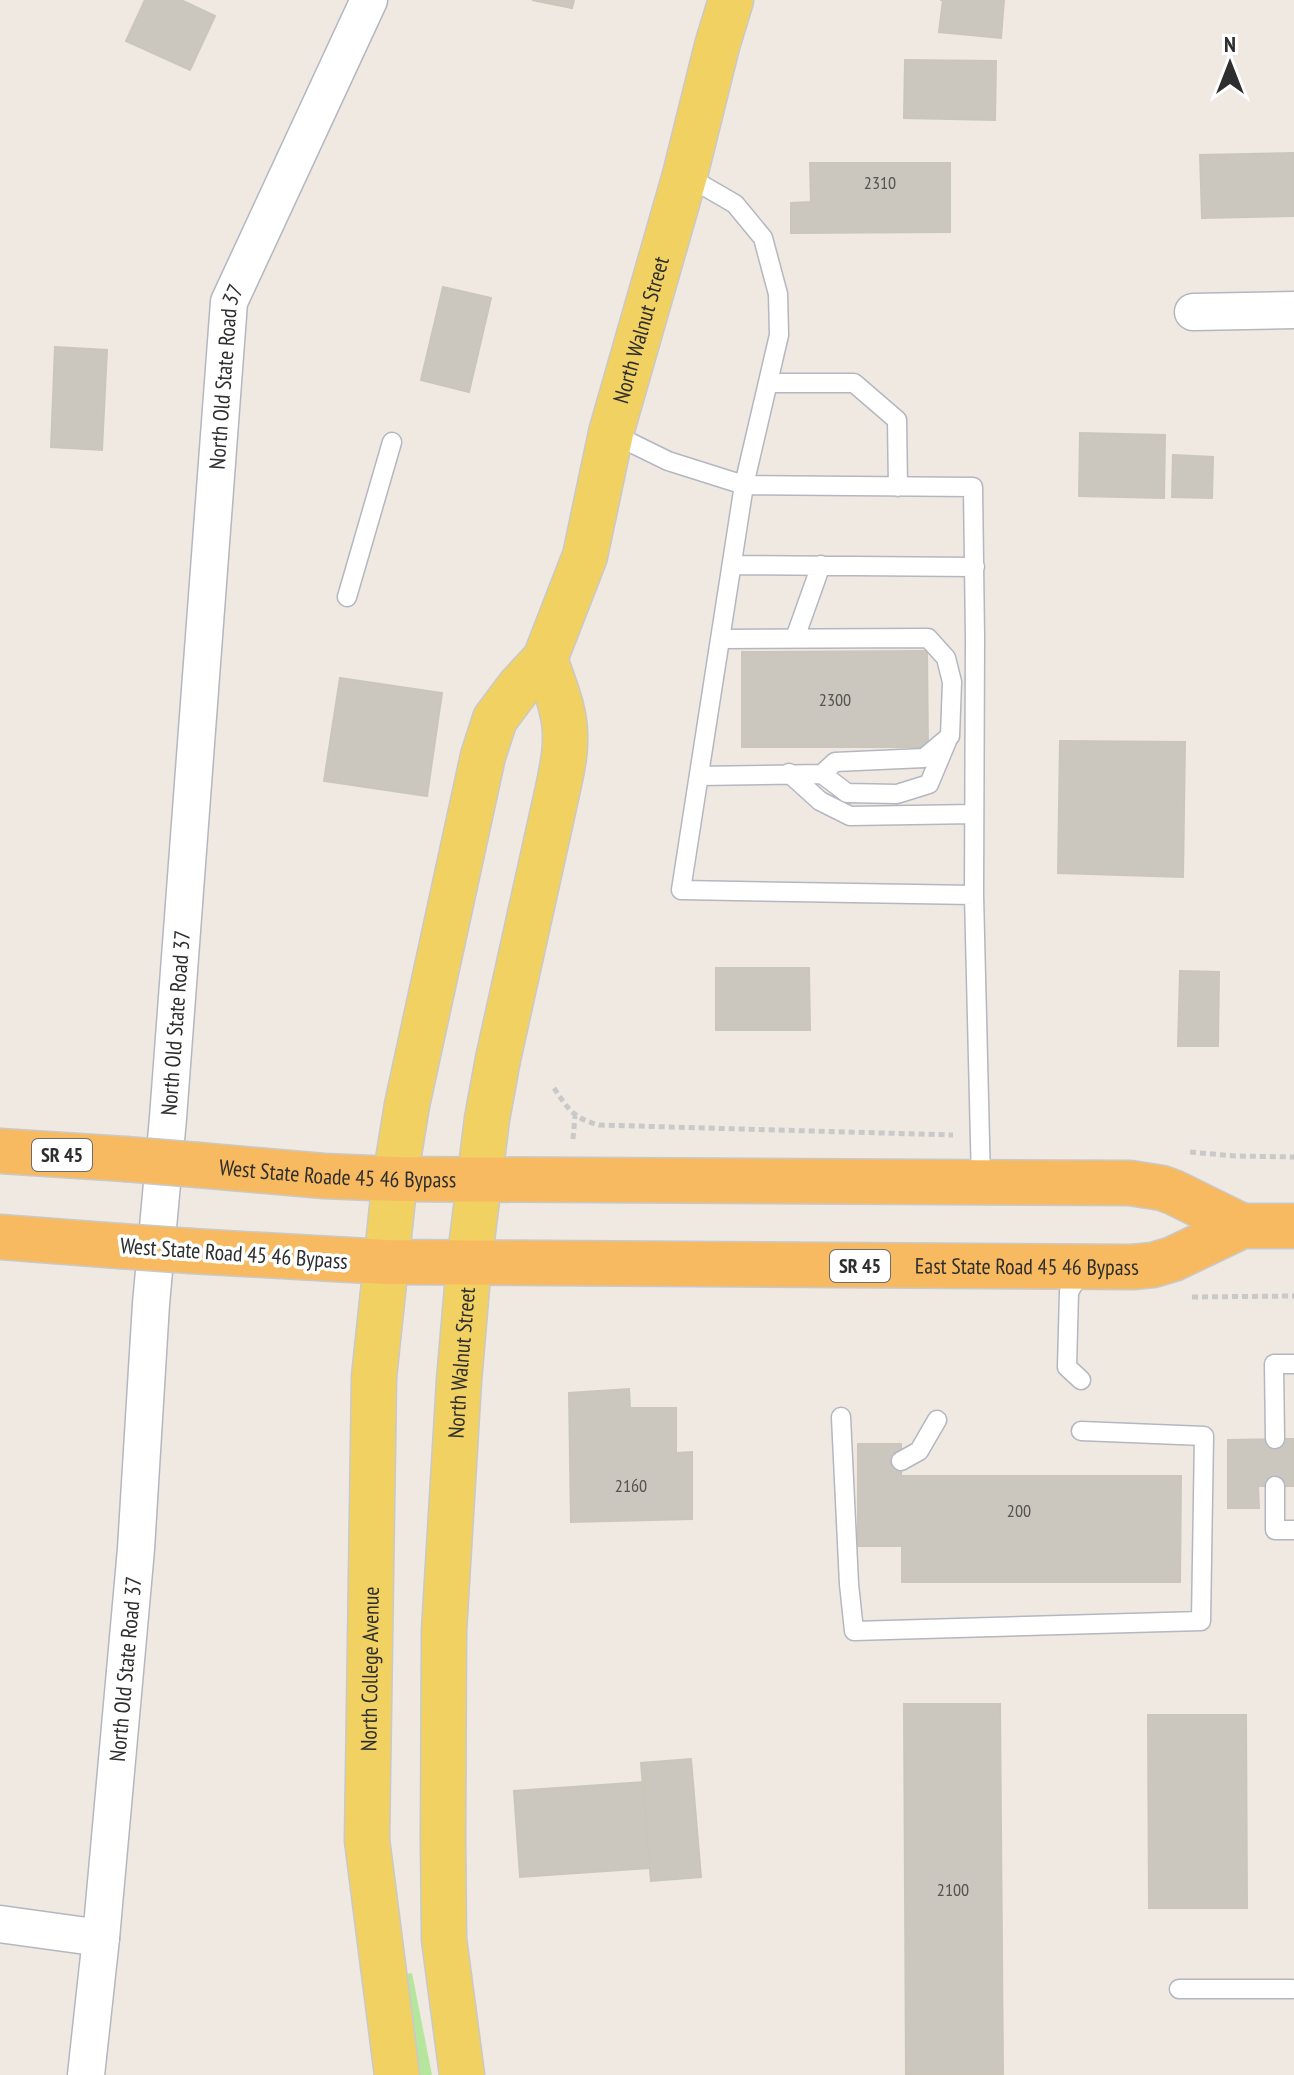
<svg xmlns="http://www.w3.org/2000/svg" width="1294" height="2075" font-family="'PT Sans Narrow',sans-serif">
	<style>
		.green { fill: #b6e59e }
		.building { fill: #cbc7bf; stroke: #cbc5ba; stroke-width: 2 }
		.lines { fill: none; stroke-linecap: round; stroke-linejoin: round }
		.service-casing { stroke: #b4b7c1; stroke-width: 21 }
		.minor-casing { stroke: #b4b7c1; stroke-width: 39 }
		.primary-casing { stroke: #c9c9c9; stroke-width: 47 }
		.trunk-casing { stroke: #c9c9c9; stroke-width: 47 }
		.path { stroke: #c9c9c9; stroke-width: 5; stroke-dasharray: 6 4; stroke-linecap: butt }
		.service { stroke: #fff; stroke-width: 18 }
		.minor { stroke: #fff; stroke-width: 36 }
		.primary { stroke: #f2d163; stroke-width: 44 }
		.trunk { stroke: #f8ba60; stroke-width: 44 }
		.trunk-bridge-casing { stroke: #c9c9c9; stroke-width: 47; stroke-linecap: butt }
		.trunk-bridge { stroke: #f8ba60; stroke-width: 44 }
		.labels { text-anchor: middle; stroke-width: 7; stroke-linejoin: round; paint-order: stroke }
		.number-label { font-size: 18px; fill: #555452 }
		.shield { fill: #fff; stroke: #6d6d6d; stroke-width: 2 }
		.shield-label { font-size: 20px; font-weight: bold; fill: #2e2e2e }
		.street-label { font-size: 22px; fill: #2e2e2e; stroke: #fff }
	</style>
	<rect width="100%" height="100%" fill="#efe9e1"/>
	<path class="green" d="M412 1973 432 2075H415L406 1974Z"/>
	<path class="building" d="M145 0H181L215 16 190 70 126 41Z
		M532 0H574L572 8Z
		M940 0H1004L1001 38 939 32 943 0Z
		M905 60 996 61 995 120 904 118Z
		M1294 153V216L1202 218 1200 155Z
		M810 163H950V232L791 233V203L811 202Z
		M443 287 491 298 469 392 421 380Z
		M55 347 107 350 102 450 51 447Z
		M1080 433 1165 435 1164 498 1079 496Z
		M1173 455 1213 457 1212 498 1172 497Z
		M927 651 928 747H742V652Z
		M340 678 442 693 427 796 324 781Z
		M1060 741 1185 742 1183 877 1058 873Z
		M716 968H809L810 1030H716Z
		M1180 971 1219 972 1218 1046H1178Z
		M629 1389 630 1408H676V1453L692 1452V1519L571 1522 569 1393Z
		M1294 1439V1486H1258L1259 1508H1228V1440Z
		M858 1444H901V1476H1181L1180 1582H902V1546H858Z
		M904 1704H1000L1003 2075H906Z
		M1148 1715H1246L1247 1908H1149Z
		M691 1759 701 1877 651 1881 641 1763Z
		M644 1782 649 1868 520 1877 514 1791Z"/>
	<g class="lines">
		<defs>
			<path id="service" d="M685 175 735 204 763 238 778 294 779 335 744 485 681 890 974 895
				M768 383H854L897 420 898 487
				M611 433 668 461 744 485 973 487 975 638 974 895 981 1182
				M732 565 975 567
				M347 597 392 442
				M795 638 821 565
				M789 773 820 801 850 816 974 814
				M822 774 847 793 897 794 929 784 947 741
				M699 776 822 774 835 762 924 758 950 736 952 682 946 658 928 638 721 639
				M1081 1380 1067 1367 1069 1292 1082 1269
				M841 1417 849 1584 854 1631 1201 1621 1204 1436 1081 1431
				M1275 1439 1274 1364H1294
				M901 1461 919 1451 937 1420
				M1275 1486V1530H1294
				M1179 1989H1292"/>
			<g id="minor">
				<path d="M1193 312 1294 310"/>
				<path d="M0 1924 101 1938"/>
				<path id="s1" d="M86 2075 101 1938 136 1549 151 1304 168 1118 229 302 369 0"/>
			</g>
			<g id="primary">
				<path id="s2" d="M397 2075 367 1840 374 1377 395 1179 407 1105 483 756 495 719 519 687 545 659 585 556 611 433 685 175 717 46 731 0"/>
				<path id="s3" d="M462 2075 444 1939 443 1838 444 1631 459 1381 469 1264 487 1119 498 1059 557 793C561 774 566 754 565 735 565 709 553 683 545 659"/>
			</g>
			<g id="trunk">
				<path d="M0 1151 125 1159"/>
				<path id="s4" d="M198 1165 324 1176 395 1179 1130 1183 1162 1188 1173 1192 1242 1226"/>
				<path d="M0 1237 119 1246"/>
				<path id="s5" d="M191 1251 386 1262 1132 1267 1153 1265 1173 1259 1242 1226H1294"/>
			</g>
		</defs>
		<use href="#service" class="service-casing"/>
		<use href="#minor" class="minor-casing"/>
		<use href="#primary" class="primary-casing"/>
		<use href="#trunk" class="trunk-casing"/>
		<path class="path" d="M554 1088C569 1110 573 1118 599 1125L953 1135
			M573 1139 575 1116
			M1190 1152 1235 1156 1294 1157
			M1192 1297 1294 1296"/>
		<use href="#service" class="service"/>
		<use href="#minor" class="minor"/>
		<use href="#primary" class="primary"/>
		<use href="#trunk" class="trunk"/>
		<defs>
			<path id="trunk-bridge" d="M125 1159 198 1165
				M119 1246 191 1251"/>
		</defs>
		<use href="#trunk-bridge" class="trunk-bridge-casing"/>
		<use href="#trunk-bridge" class="trunk-bridge"/>
	</g>
	<g class="labels">
		<g class="number-label">
			<text x="880" y="189">2310</text>
			<text x="835" y="706">2300</text>
			<text x="631" y="1492">2160</text>
			<text x="1019" y="1517">200</text>
			<text x="953" y="1896">2100</text>
		</g>
		<g class="shield">
			<rect x="32" y="1139" width="60" height="32" rx="6"/>
			<rect x="830" y="1250" width="60" height="32" rx="6"/>
		</g>
		<g class="shield-label">
			<text x="62" y="1162">SR 45</text>
			<text x="860" y="1273">SR 45</text>
		</g>
		<g class="street-label">
			<text dy="8" stroke="none"><textPath href="#s2" startOffset="1792">North Walnut Street</textPath></text>
			<text dy="8" stroke="none"><textPath href="#s1" startOffset="1704">North Old State Road 37</textPath></text>
			<text dy="8" stroke="none"><textPath href="#s1" startOffset="1056">North Old State Road 37</textPath></text>
			<text dy="8" stroke="none"><textPath href="#s4" startOffset="140">West State Roade 45 46 Bypass</textPath></text>
			<text transform="translate(234 1253) rotate(4)" y="8">West State Road 45 46 Bypass</text>
			<text dy="8" stroke="none"><textPath href="#s5" startOffset="836">East State Road 45 46 Bypass</textPath></text>
			<text dy="8" stroke="none"><textPath href="#s3" startOffset="714">North Walnut Street</textPath></text>
			<text dy="8" stroke="none"><textPath href="#s1" startOffset="408">North Old State Road 37</textPath></text>
			<text dy="8" stroke="none"><textPath href="#s2" startOffset="408">North College Avenue</textPath></text>
		</g>
	</g>
	<g transform="translate(1230 64)" stroke="#ffffff" stroke-width="6" paint-order="stroke">
	<path d="M0-6L14 30L0 20L-14 30Z" fill="#2e2e2e"/>
	<text y="-12" font-size="22" font-weight="bold" text-anchor="middle" fill="#2e2e2e">N</text>
	</g>
</svg>
